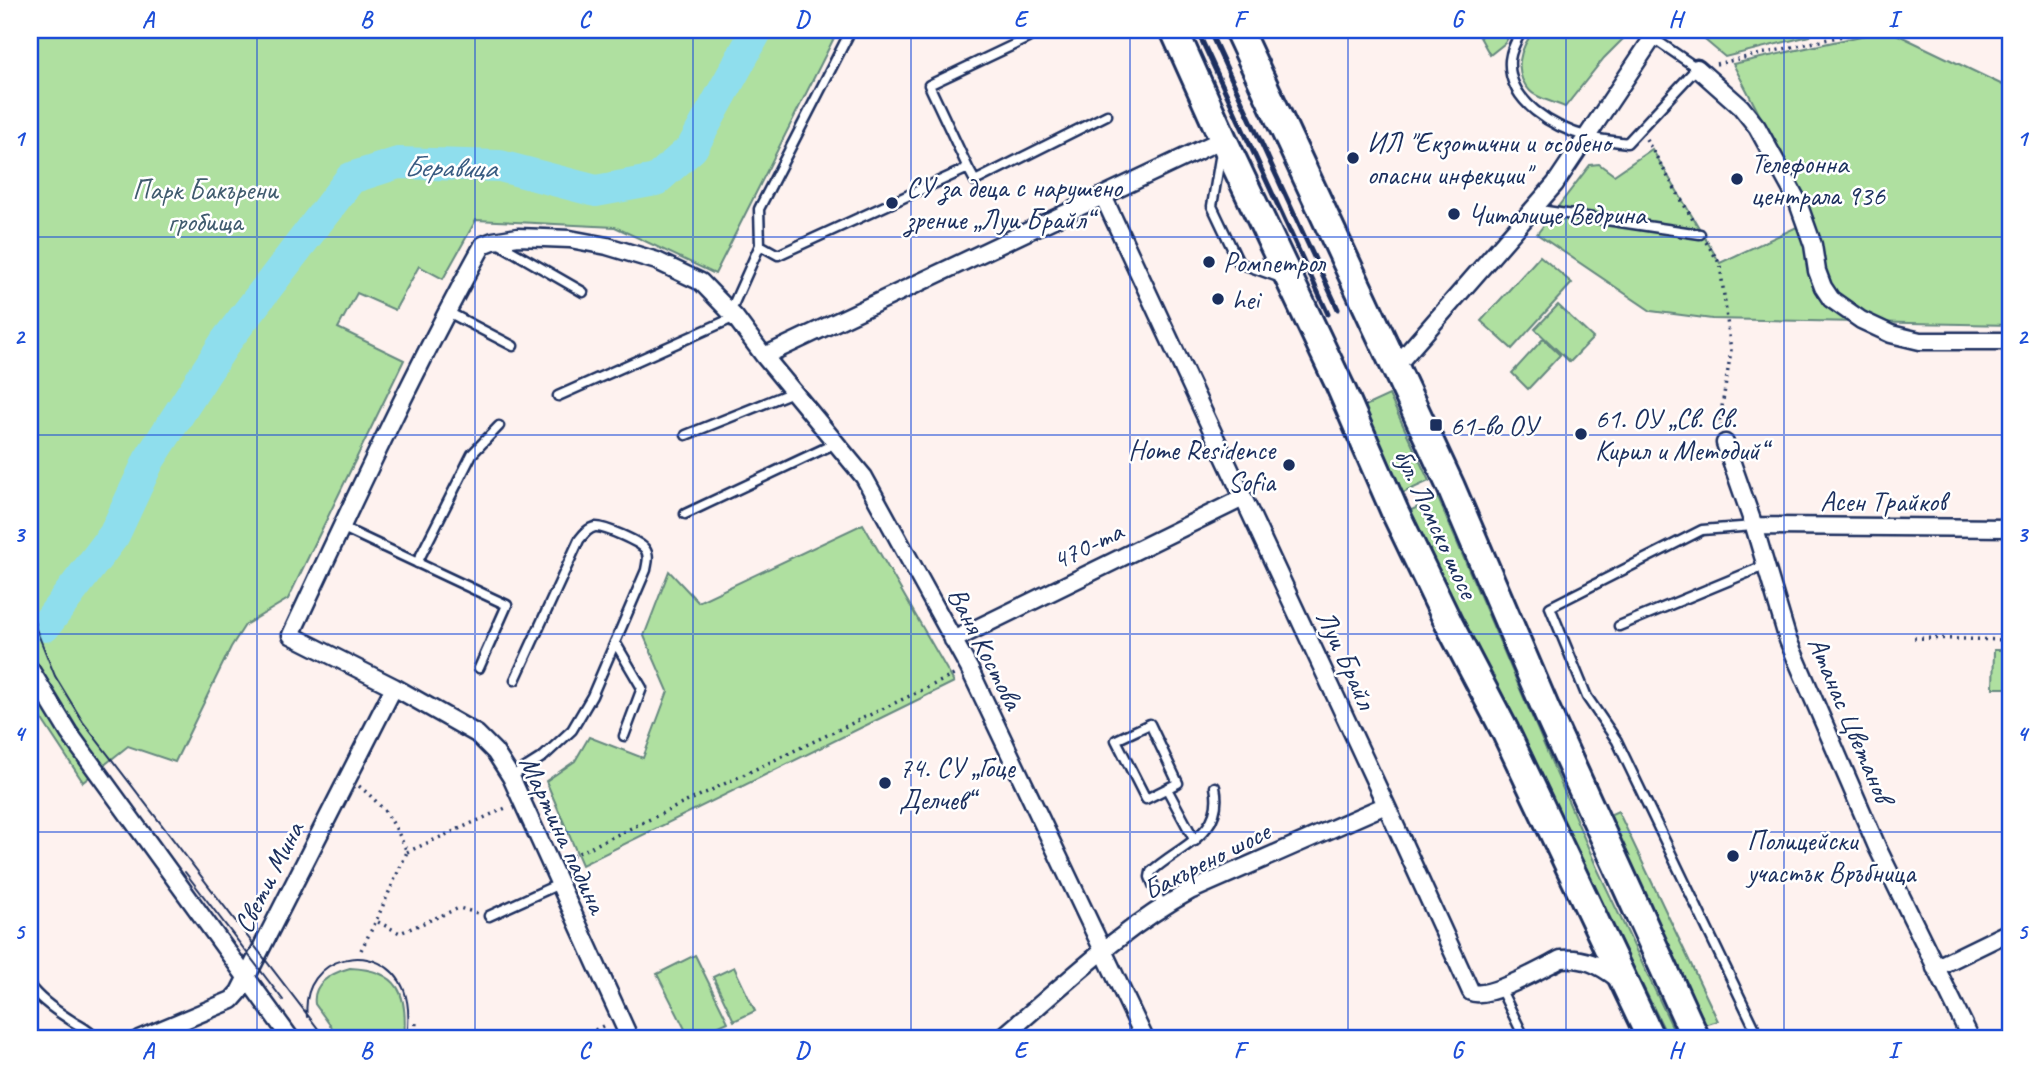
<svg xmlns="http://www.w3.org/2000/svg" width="2041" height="1069" font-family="Caveat,sans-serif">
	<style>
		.green { fill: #afe0a0; stroke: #65887f; stroke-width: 2 }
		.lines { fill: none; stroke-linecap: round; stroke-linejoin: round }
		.river { stroke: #8fdeed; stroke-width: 32 }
		.lane-casing { stroke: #1b2f5e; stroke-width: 13 }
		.street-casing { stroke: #1b2f5e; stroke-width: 21 }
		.primary-casing { stroke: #1b2f5e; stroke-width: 32 }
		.path { stroke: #1b2f5e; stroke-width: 3.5; stroke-dasharray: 2 5; stroke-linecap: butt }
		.lane { stroke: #fff; stroke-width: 8 }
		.street { stroke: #fff; stroke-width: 16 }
		.primary { stroke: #fff; stroke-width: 26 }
		.tram { stroke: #1b2f5e; stroke-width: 2 }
		.rail { stroke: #1b2f5e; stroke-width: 5 }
		.grid { fill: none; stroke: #1d4ed8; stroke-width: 2; stroke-opacity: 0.55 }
		.poi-dot { fill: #1b2f5e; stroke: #fff; stroke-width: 2.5 }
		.labels { text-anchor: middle; stroke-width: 5; stroke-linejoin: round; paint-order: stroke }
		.poi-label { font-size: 28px; fill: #1b2f5e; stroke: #fff; text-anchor: start }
		.park-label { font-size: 28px; fill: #405b6e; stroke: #fff }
		.street-label { font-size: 28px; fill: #1b2f5e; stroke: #fff }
		.water-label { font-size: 30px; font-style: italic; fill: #385b82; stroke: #fff }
		.neatline { fill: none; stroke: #1d4ed8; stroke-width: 2.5 }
		.grid-label { font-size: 23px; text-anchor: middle; font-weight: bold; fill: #1d4ed8 }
	</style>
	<rect width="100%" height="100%" fill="#fef2ef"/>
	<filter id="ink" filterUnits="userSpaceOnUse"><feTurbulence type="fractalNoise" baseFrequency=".0143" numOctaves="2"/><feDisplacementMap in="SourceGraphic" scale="14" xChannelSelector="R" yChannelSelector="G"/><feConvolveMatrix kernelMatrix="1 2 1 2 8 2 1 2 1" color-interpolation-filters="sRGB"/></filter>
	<g filter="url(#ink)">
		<path class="green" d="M30 30H838L715 274 615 227 476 220 443 279 419 266 395 310 357 293 338 328 404 360 288 599 245 625 231 647 175 762 128 746 83 782 37 712 30 715Z
			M1476 30H1512L1505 43 1490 55Z
			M1535 30H1632L1604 58 1565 107C1555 102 1537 99 1530 91 1512 72 1520 47 1535 30Z
			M1693 30H1813L1809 36 1725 57Z
			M1888 30 2011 89V325L1712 319 1651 311 1537 234 1590 165 1599 164 1614 175 1652 149 1720 263 1814 219 1733 64Z
			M1540 256 1572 283 1512 349 1481 321Z
			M1558 305 1593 338 1570 362 1535 329Z
			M1543 339 1560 355 1528 389 1512 373Z
			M1389 395 1429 481 1403 493 1363 407Z
			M1438 498 1597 868 1678 1039H1669L1409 511Z
			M863 524 954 682 582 865 546 781 575 761 589 737 643 758 668 691 644 636 669 571 698 602Z
			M1994 650H2011V688H1993Z
			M1618 811 1718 1021 1698 1027 1607 816Z
			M695 955 728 1022 690 1039 657 974Z
			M734 967 755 1011 734 1021 713 977Z
			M350 968C400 970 408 994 404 1039H340L315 1004C312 983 332 973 350 968Z"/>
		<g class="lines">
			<path class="river" d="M45 626 114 535 149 460 226 341 351 178 398 163 500 166 596 191 656 180 692 148 757 30"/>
			<defs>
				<path id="lane" d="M1522 30C1517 39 1511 49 1510 60 1507 102 1554 128 1589 137 1601 140 1614 141 1627 143L1697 68 1653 38
					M1221 152 1212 206 1239 263 1281 278
					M968 168 975 181 1107 115
					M1533 209 1700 234
					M496 242 583 292
					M760 245 778 255 968 168 929 85 1028 38
					M446 311 513 346
					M730 312 760 245 759 209 851 30
					M558 396 735 317
					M686 435 793 392
					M685 514 836 443
					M1754 526 1702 530 1550 607 1587 697 1617 741 1760 1039
					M341 527 507 605 479 668
					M417 563 472 454 499 426
					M1619 626 1764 566
					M615 642 642 688 624 736
					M1150 724 1178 783 1146 799 1116 740Z
					M511 777 544 756 572 730 592 696 646 570C647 563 650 556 645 549 640 542 604 526 595 527 588 528 583 535 579 540L515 680
					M1167 789 1195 841
					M1162 906 1150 877 1151 872C1178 846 1225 835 1215 787
					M489 916 559 884
					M30 986C39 999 55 1010 69 1019 80 1027 88 1028 96 1039
					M1500 988 1525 1039"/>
				<path id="street" d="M1697 68 1741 107 1757 127 1797 200 1813 245 1817 271 1823 287 1831 299 1861 320 1891 334 1920 341H2011
					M1103 196 1386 805 1471 992C1488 1000 1543 968 1561 959 1584 957 1600 965 1618 979
					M764 356 1223 139
					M1396 366 1555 184 1658 30
					M1725 443 1754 526 1788 640 1878 849 1971 1039
					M1754 526 2011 528
					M953 640 1243 498
					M30 669 69 733 291 1039
					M1935 968 2011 931
					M139 1039 232 1000 239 992 394 687
					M630 1039 511 777 495 752 477 734 394 687 291 635C352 504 413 372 483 245L493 241 518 237 570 239 607 246 657 261 701 282 735 317 764 356 864 477 969 668 1145 1039
					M1000 1039C1061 988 1120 929 1190 891L1386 805"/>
				<path id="primary" d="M1174 30 1223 139 1340 386 1395 512 1449 624 1505 731 1651 1039
					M1238 30 1451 487 1547 712 1696 1039"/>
			</defs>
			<use href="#lane" class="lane-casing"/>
			<use href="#street" class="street-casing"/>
			<use href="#primary" class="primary-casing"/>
			<path class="path" d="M1716 64 1869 30
				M1646 139 1693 220
				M1706 242 1720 264 1731 351 1720 419 1722 428
				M1415 503 1431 496
				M1914 638 2011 640
				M2008 650 2009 640
				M359 786C385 807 394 822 407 852L376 921
				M407 852 508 807
				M566 859 954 675
				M361 950 376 921 400 933 459 908 477 913
				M414 1039 416 1023
				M576 1039 605 1025"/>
			<use href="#lane" class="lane"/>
			<use href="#street" class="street"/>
			<use href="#primary" class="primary"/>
			<path class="tram" d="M30 599 36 629 55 676 83 722 326 1039
				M185 872 283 1000
				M307 1017C299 953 383 937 404 990 410 1006 409 1023 407 1039"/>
			<path class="rail" d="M1197 30 1328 314
				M1209 30 1338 309"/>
		</g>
	</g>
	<path class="grid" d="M257 30V1039M475 30V1039M693 30V1039M911 30V1039M1130 30V1039M1348 30V1039M1566 30V1039M1784 30V1039M30 237H2011M30 435H2011M30 634H2011M30 832H2011"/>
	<g class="poi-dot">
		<circle cx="1353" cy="158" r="7"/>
		<circle cx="1737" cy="179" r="7"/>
		<circle cx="892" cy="203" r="7"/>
		<circle cx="1454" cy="214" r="7"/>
		<circle cx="1209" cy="262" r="7"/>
		<circle cx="1218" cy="299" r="7"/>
		<rect x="1429" y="418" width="14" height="14" rx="3.5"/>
		<circle cx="1581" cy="434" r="7"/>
		<circle cx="1289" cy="465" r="7"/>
		<circle cx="885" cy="783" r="7"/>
		<circle cx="1733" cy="856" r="7"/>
	</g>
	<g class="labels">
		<g class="poi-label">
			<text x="1367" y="152">ИЛ "Екзотични и особено<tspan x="1367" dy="32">опасни инфекции"</tspan></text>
			<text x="1751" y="173">Телефонна<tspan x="1751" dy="32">централа 936</tspan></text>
			<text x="906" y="197">СУ за деца с нарушено<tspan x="906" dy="32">зрение „Луи Брайл“</tspan></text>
			<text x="1468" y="224">Читалище Ведрина</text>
			<text x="1223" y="272">Ромпетрол</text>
			<text x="1232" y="309">hei</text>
			<text x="1595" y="428">61. ОУ „Св. Св.<tspan x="1595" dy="32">Кирил и Методий“</tspan></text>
			<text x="1450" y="435">61-во ОУ</text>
			<text x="1275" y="459" text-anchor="end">Home Residence<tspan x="1275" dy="32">Sofia</tspan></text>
			<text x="899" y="777">74. СУ „Гоце<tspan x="899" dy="32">Делчев“</tspan></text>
			<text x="1747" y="850">Полицейски<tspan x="1747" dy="32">участък Връбница</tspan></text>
		</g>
		<g class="park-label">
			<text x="205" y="199">Парк Бакърени<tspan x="205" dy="32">гробища</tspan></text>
		</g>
		<g class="street-label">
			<text x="1883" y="511">Асен Трайков</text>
			<text transform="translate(1437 523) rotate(65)" y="10">бул. Ломско шосе</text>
			<text transform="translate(1087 545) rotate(-26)" y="10">470-та</text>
			<text transform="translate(986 648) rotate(63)" y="10">Ваня Костова</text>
			<text transform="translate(1347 659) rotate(65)" y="10">Луи Брайл</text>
			<text transform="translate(1851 719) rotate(67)" y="10">Атанас Цветанов</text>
			<text transform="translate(564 834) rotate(65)" y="10">Мартина падина</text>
			<text transform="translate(1206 860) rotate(-27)" y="10">Бакърено шосе</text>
			<text transform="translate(268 877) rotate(-63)" y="10">Свети Мина</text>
		</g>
		<g class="water-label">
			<text transform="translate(450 167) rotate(1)" y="10">Беравица</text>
		</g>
	</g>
	<rect width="2041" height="1069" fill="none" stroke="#fff" stroke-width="77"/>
	<rect x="38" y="38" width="1964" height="992" class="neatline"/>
	<g class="grid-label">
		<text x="148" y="27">A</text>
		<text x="366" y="27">B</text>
		<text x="584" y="27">C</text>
		<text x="802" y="27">D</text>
		<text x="1020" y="27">E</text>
		<text x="1239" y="27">F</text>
		<text x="1457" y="27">G</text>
		<text x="1675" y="27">H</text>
		<text x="1893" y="27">I</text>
		<text x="19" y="146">1</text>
		<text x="2022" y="146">1</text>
		<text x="19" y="344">2</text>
		<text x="2022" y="344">2</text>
		<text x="19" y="542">3</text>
		<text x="2022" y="542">3</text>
		<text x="19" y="741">4</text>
		<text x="2022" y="741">4</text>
		<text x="19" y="939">5</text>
		<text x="2022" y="939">5</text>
		<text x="148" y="1058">A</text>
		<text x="366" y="1058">B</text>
		<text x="584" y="1058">C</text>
		<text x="802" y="1058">D</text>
		<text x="1020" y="1058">E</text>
		<text x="1239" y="1058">F</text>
		<text x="1457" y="1058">G</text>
		<text x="1675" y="1058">H</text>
		<text x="1893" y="1058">I</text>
	</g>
</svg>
